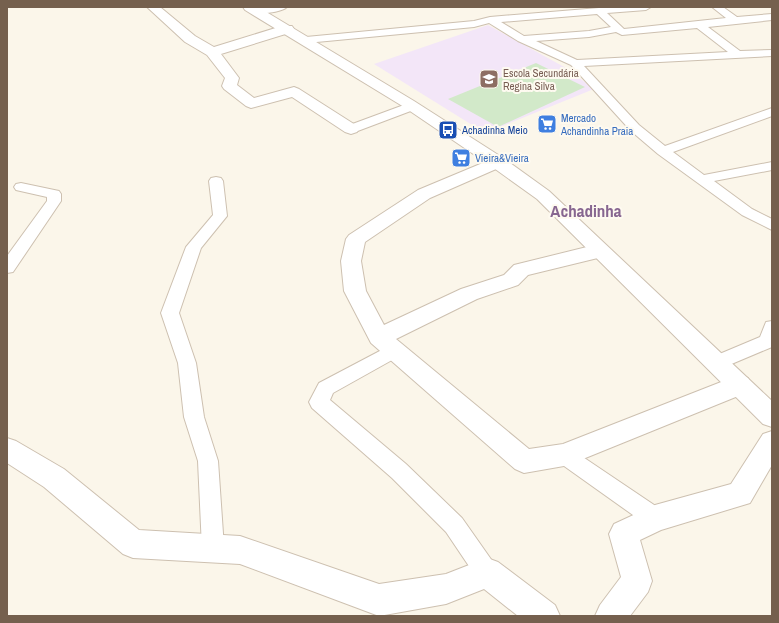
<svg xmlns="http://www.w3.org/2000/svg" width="779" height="623" font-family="'Archivo Narrow',sans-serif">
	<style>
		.education { fill: #f3e6f8 }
		.green { fill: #d2e9c9 }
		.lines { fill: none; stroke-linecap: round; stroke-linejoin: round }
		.service-casing { stroke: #cdc0b0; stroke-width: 2 }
		.minor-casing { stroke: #cdc0b0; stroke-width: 2 }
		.tertiary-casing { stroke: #cdc0b0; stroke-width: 2 }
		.service { fill: #fff; fill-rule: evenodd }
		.minor { fill: #fff; fill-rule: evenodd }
		.tertiary { fill: #fff; fill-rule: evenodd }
		.labels { text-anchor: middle; stroke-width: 4; stroke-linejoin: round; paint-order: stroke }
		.far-education-label { font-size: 11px; fill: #785e54; stroke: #fefaf0; text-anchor: start }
		.far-shop-label { font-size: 11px; fill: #366cbe; stroke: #fefaf0; text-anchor: start }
		.far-transit-label { font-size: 11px; fill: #164399; stroke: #fefaf0; text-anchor: start }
		.district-label { font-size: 17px; font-weight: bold; fill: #876690; stroke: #fefaf0 }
	</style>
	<rect width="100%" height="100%" fill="#fbf6ea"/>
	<path class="education" d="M488 25 566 68 594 89 485 133 374 64Z"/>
	<path class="green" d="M536 63 585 87 498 127 448 99Z"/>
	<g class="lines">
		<defs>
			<path id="service" d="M263 7H287C282 12 256 16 251 11L253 9Z
				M611 7H651L646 10 607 13 624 29 726 18 712 7H723L737 17 772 14V20L708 27 740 51 772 50V56L584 66 639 125 665 146 772 108V116L673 152 704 175 772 162V170L714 181 752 209 772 219V230L742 215 658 154 631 131 571 65 518 41 489 23 474 27 306 43 301 40 306 37 474 21 490 17ZM597 14 611 27 589 31 524 36 501 22ZM697 28 728 52 577 60 536 41 589 37 616 32 622 35Z
				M412 102 416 103 418 106 416 109 355 132H347L345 129 347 126Z
				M216 177 221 178 223 181 227 216 201 248 179 313 196 363 204 417 218 461 224 548 221 556 213 559 205 556 202 548 198 461 184 417 178 363 161 313 186 247 213 215 209 181 211 178Z
				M21 183 59 191 61 194V201L13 272 7 273V256L47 201V197L16 190 14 187 16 184Z
				M772 321V347L722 368 716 370 710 368 707 363 710 358 760 337 766 322Z
				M395 343 401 345 404 350 401 355 333 393 330 400 406 464 462 518 495 565 499 573 495 581 487 585 479 581 446 532 392 478 312 408 309 402 319 383Z
				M564 446 571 449 663 511 666 518 663 525 655 528 647 525 557 461 554 455 557 449Z"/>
			<path id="minor" d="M147 7H160L195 36 214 47 282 26H292L294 29 292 32 221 54 239 78 237 85 254 98 294 87 299 89 357 126 359 129 357 132 351 134 345 132 292 97 251 108 246 106 224 89 222 86 225 78 207 55 185 42Z
				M497 157 503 158 506 162 503 166 430 198 365 242 361 261 366 291 384 325 461 289 504 275 514 265 599 244 606 246 609 251 606 256 528 275 518 285 477 299 396 339 529 449 563 444 739 375 748 378 751 385 748 392 573 463 564 466 524 473 515 469 371 343 344 291 341 261 346 239 349 235 418 190Z
				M772 431V465L750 503 661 530 640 540 652 581 648 592 630 616H595L600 605 621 577 609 534 614 524 655 505 731 484 763 434Z
				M7 438 16 441 64 469 139 530 240 536 379 584 446 574 487 558 498 562 555 605 560 616H518L484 589 446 604 379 616 240 564 133 558 123 554 44 487 7 463Z"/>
			<path id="tertiary" d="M243 7H258L414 101 503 158 549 191 772 401V427L763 424 537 199 491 166 404 107 245 10Z"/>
		</defs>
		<use href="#service" class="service-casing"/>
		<use href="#minor" class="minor-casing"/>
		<use href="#tertiary" class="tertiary-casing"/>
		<use href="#service" class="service"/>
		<use href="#minor" class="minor"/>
		<use href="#tertiary" class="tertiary"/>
	</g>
	<defs>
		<symbol id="school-square" viewBox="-11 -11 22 22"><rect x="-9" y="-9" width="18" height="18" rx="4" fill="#8d6e63" stroke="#fefaf0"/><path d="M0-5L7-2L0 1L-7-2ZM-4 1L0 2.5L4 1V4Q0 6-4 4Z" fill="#fff"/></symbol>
		<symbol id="supermarket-square" viewBox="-11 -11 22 22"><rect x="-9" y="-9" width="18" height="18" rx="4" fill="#3f7fe0" stroke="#fefaf0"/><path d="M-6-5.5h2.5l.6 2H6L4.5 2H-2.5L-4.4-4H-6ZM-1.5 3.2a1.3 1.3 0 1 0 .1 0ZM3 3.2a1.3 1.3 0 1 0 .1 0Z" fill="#fff"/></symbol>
		<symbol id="bus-square" viewBox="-11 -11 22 22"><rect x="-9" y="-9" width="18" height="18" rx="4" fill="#1a4fb4" stroke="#fefaf0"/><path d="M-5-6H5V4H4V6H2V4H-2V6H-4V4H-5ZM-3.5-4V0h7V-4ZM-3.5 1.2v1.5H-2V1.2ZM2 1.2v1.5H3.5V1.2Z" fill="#fff"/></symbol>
	</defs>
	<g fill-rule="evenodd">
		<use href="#school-square" x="478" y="68" width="22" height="22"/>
		<use href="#supermarket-square" x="536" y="113" width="22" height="22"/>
		<use href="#bus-square" x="437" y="119" width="22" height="22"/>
		<use href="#supermarket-square" x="450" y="147" width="22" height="22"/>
	</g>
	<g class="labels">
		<g class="far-education-label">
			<text x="503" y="77">Escola Secundária<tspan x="503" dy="13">Regina Silva</tspan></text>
		</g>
		<g class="far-shop-label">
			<text x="561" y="122">Mercado<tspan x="561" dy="13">Achandinha Praia</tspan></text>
			<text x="475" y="162">Vieira&amp;Vieira</text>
		</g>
		<g class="far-transit-label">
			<text x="462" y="134">Achadinha Meio</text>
		</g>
		<g class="district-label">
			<text x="586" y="217">Achadinha</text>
		</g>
	</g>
	<rect width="779" height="623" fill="none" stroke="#75604e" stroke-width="16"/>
</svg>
